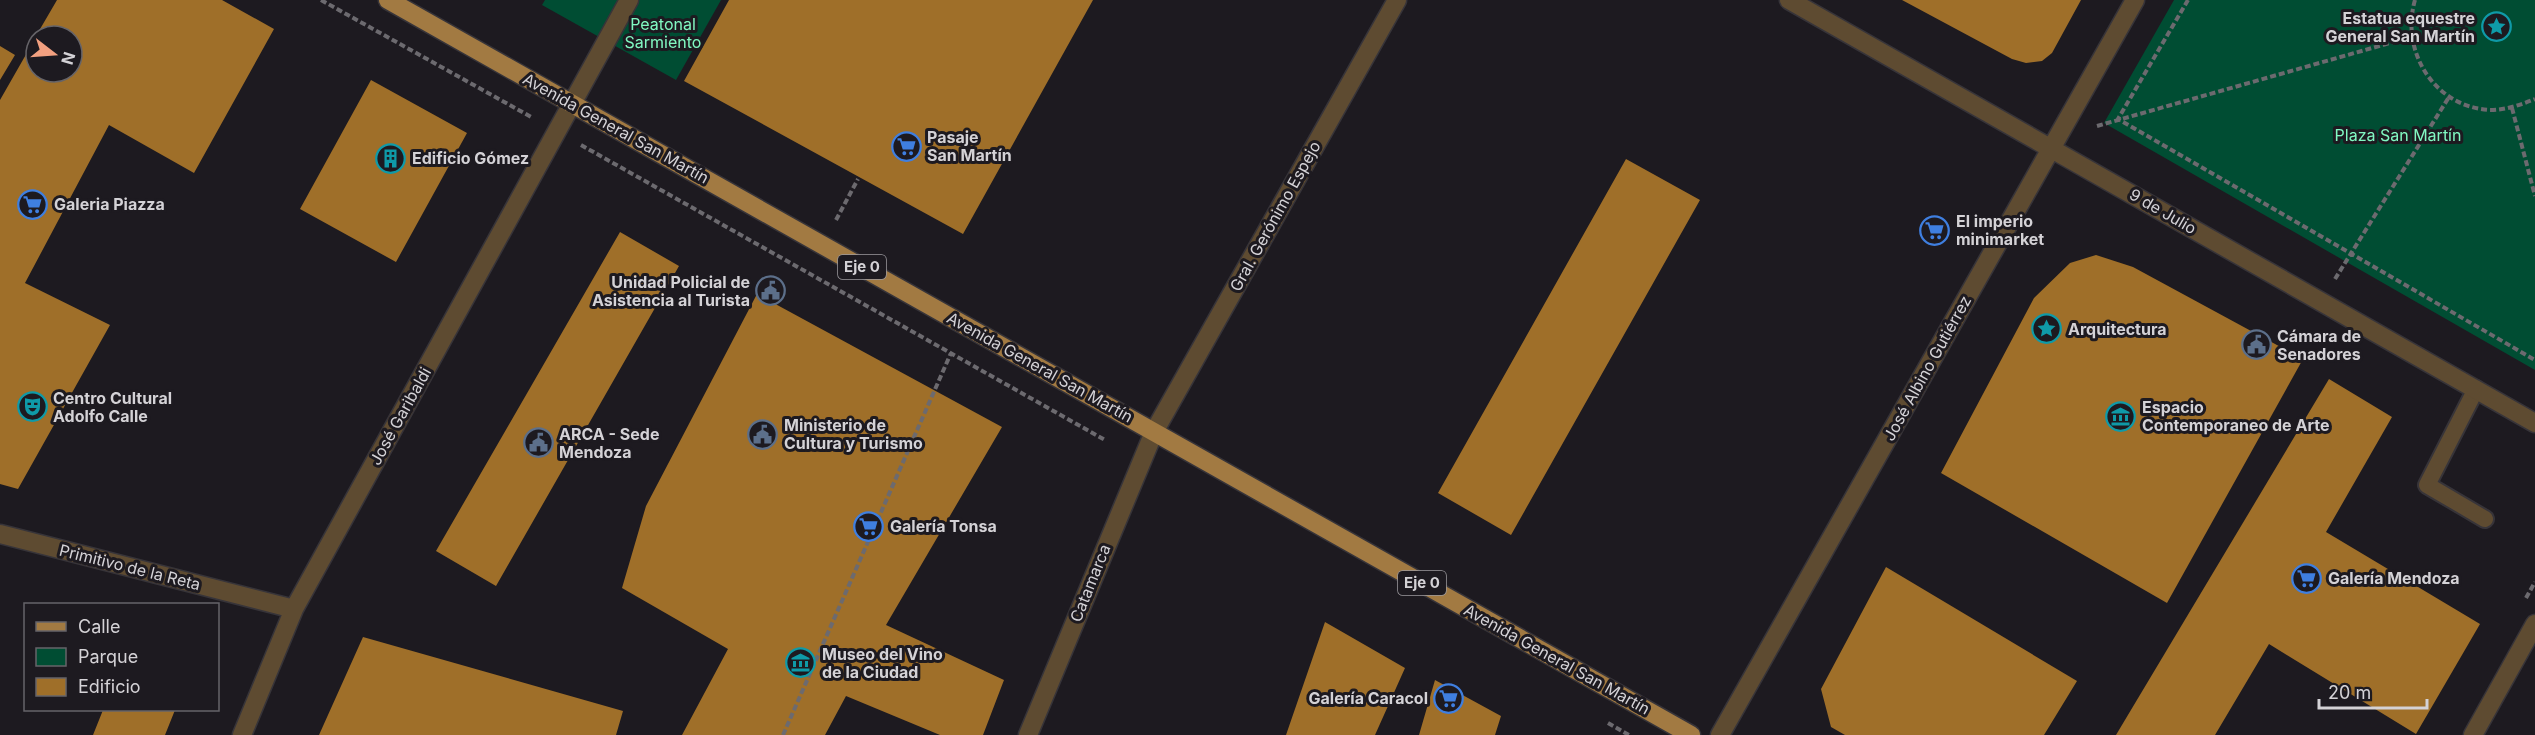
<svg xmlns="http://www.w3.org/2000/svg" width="2535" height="735" font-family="Inter,sans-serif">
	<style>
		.green { fill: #004d33 }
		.building { fill: #9f6f29 }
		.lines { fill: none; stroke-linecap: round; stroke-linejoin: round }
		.lane-casing { stroke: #373439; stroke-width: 20 }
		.street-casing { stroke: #373439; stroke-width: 21 }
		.primary-casing { stroke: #373439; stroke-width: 21 }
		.path { stroke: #6c6a6f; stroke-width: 4; stroke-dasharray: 6 3; stroke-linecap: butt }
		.lane { stroke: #5e4b31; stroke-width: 16 }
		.street { stroke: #5e4b31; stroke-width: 18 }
		.primary { stroke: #a27a42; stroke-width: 18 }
		.labels { text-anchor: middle; stroke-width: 6; stroke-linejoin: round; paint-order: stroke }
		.shield { fill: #1d1a20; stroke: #9d9b9f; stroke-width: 1.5 }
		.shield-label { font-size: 15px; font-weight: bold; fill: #d4d2d6 }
		.poi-label { font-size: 16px; font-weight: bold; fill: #d4d2d6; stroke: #1d1a20; text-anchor: start }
		.park-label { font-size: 16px; fill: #81f8c2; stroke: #1d1a20 }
		.street-label { font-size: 16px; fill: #d4d2d6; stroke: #1d1a20 }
	</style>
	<rect width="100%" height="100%" fill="#1d1a20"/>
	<path class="green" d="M545 0H721L676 80 542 5Z
		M2174 0H2535V370L2104 123Z"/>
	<path class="building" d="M57 0H222L274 29 194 173 109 125 25 283 110 325 18 489 0 484V100L36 37V72H72V36H36Z
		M729 0H1093L963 234 684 81Z
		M1902 0H2081L2052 53 2042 61 2026 63 2012 59Z
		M0 46 15 55 0 80Z
		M371 80 467 133 396 262 300 209Z
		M1626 159 1700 200 1511 535 1438 493Z
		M620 232 679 266 496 586 436 551Z
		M2096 255 2133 267 2303 359 2167 603 1941 473 2034 298 2070 263Z
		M757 294 1002 427 886 625 1004 680 983 735H940L846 696 825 735H682L728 649 622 588 646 506Z
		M2329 379 2392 417 2326 532 2480 624 2416 734 2269 644 2215 735H2116Z
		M1886 567 2077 681 2044 735H1845L1831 727 1821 689Z
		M1325 622 1405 668 1375 735H1286Z
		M363 637 623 711 616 735H319Z
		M1435 680 1501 716 1495 735H1419Z
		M103 710H175L165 735H93Z"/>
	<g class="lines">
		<defs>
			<path id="lane" d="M2476 389 2427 485 2485 519"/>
			<path id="street" d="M1789 0 2535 423
				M0 534 294 609
				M242 735 294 609 629 0
				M1028 735 1154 432 1397 0
				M1720 735 2135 0
				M2473 735 2535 624"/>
			<path id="primary" d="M388 0 1691 735"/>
		</defs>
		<use href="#lane" class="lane-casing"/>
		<use href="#street" class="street-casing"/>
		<use href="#primary" class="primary-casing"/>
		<path class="path" d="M321 0 533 118
			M2188 0 2118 119 2535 360
			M2415 0C2400 51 2434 107 2490 110 2506 110 2520 105 2535 99
			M2512 108 2535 196
			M2097 126 2411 37
			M581 145 1105 440
			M836 220 858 179
			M2335 279 2449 97
			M2526 598 2535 582
			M1608 723 1629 735
			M783 735 951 353"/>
		<use href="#lane" class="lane"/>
		<use href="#street" class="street"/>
		<use href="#primary" class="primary"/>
	</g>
	<defs>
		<symbol id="sight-ring" viewBox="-11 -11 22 22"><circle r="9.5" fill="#1d1a20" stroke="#0f9aa8" stroke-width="1.5"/><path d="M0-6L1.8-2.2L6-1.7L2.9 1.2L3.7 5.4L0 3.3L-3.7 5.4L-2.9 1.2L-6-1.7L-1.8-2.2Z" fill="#0f9aa8"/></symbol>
		<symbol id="supermarket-ring" viewBox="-11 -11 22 22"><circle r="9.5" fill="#1d1a20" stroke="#3f7fe0" stroke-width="1.5"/><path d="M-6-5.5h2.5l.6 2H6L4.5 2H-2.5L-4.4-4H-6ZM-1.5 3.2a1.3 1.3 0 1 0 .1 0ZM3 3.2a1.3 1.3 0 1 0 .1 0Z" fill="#3f7fe0"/></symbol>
		<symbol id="building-ring" viewBox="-11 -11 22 22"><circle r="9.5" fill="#1d1a20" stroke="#0f9aa8" stroke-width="1.5"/><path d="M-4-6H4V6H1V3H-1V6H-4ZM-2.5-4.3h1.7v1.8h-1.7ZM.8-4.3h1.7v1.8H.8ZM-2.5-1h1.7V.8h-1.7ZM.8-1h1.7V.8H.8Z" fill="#0f9aa8"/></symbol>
		<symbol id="civic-ring" viewBox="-11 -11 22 22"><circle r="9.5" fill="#1d1a20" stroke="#5c6f8a" stroke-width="1.5"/><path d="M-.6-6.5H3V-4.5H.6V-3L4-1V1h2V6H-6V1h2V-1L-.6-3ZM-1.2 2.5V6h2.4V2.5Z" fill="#5c6f8a"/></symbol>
		<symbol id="theatre-ring" viewBox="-11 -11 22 22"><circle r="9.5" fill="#1d1a20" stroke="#0f9aa8" stroke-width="1.5"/><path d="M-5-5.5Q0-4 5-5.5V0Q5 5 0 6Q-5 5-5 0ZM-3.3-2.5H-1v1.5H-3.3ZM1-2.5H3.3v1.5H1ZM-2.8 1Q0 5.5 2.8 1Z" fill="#0f9aa8"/></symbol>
		<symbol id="museum-ring" viewBox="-11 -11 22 22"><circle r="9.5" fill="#1d1a20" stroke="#0f9aa8" stroke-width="1.5"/><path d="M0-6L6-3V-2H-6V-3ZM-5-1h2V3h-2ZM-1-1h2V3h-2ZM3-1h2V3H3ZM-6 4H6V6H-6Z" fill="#0f9aa8"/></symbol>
	</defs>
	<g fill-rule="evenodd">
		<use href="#sight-ring" x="2480" y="10" width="33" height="33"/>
		<use href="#supermarket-ring" x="890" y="130" width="33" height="33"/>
		<use href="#building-ring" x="374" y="142" width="33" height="33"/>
		<use href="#supermarket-ring" x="16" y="188" width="33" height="33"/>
		<use href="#supermarket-ring" x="1918" y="214" width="33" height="33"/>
		<use href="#civic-ring" x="754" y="274" width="33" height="33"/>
		<use href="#sight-ring" x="2030" y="312" width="33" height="33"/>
		<use href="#civic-ring" x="2240" y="328" width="33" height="33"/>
		<use href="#theatre-ring" x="16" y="390" width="33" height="33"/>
		<use href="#museum-ring" x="2104" y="400" width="33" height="33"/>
		<use href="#civic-ring" x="746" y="418" width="33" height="33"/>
		<use href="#civic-ring" x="522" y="426" width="33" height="33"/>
		<use href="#supermarket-ring" x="852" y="510" width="33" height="33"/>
		<use href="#supermarket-ring" x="2290" y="562" width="33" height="33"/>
		<use href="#museum-ring" x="784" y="646" width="33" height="33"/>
		<use href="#supermarket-ring" x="1432" y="682" width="33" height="33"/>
	</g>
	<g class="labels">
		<g class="shield">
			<rect x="838" y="255" width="48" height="24" rx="4.5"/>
			<rect x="1398" y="571" width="48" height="24" rx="4.5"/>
		</g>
		<g class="shield-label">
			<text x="862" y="272">Eje 0</text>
			<text x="1422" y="588">Eje 0</text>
		</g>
		<g class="poi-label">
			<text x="2475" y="24" text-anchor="end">Estatua equestre<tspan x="2475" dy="18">General San Martín</tspan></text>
			<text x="927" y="143">Pasaje<tspan x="927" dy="18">San Martín</tspan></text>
			<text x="412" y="164">Edificio Gómez</text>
			<text x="54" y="210">Galeria Piazza</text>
			<text x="1956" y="227">El imperio<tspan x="1956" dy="18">minimarket</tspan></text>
			<text x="750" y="288" text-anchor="end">Unidad Policial de<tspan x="750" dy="18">Asistencia al Turista</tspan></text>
			<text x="2068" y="335">Arquitectura</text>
			<text x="2277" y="342">Cámara de<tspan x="2277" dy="18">Senadores</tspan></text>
			<text x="53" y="404">Centro Cultural<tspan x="53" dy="18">Adolfo Calle</tspan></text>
			<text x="2142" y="413">Espacio<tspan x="2142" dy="18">Contemporaneo de Arte</tspan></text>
			<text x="784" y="431">Ministerio de<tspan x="784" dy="18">Cultura y Turismo</tspan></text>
			<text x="559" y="440">ARCA - Sede<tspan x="559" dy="18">Mendoza</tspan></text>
			<text x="890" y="532">Galería Tonsa</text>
			<text x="2328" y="584">Galería Mendoza</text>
			<text x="822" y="660">Museo del Vino<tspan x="822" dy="18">de la Ciudad</tspan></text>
			<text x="1428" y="704" text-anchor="end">Galería Caracol</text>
		</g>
		<g class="park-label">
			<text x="663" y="30">Peatonal<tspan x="663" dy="18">Sarmiento</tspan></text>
			<text x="2398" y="141">Plaza San Martín</text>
		</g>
		<g class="street-label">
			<text transform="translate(616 128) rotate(29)" y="6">Avenida General San Martín</text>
			<text transform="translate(2163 211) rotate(30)" y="6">9 de Julio</text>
			<text transform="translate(1275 216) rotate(-61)" y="6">Gral. Gerónimo Espejo</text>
			<text transform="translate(1040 367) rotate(29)" y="6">Avenida General San Martín</text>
			<text transform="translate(1927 368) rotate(-61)" y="6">José Albino Gutiérrez</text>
			<text transform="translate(400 416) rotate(-61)" y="6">José Garibaldi</text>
			<text transform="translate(130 567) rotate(14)" y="6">Primitivo de la Reta</text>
			<text transform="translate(1090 583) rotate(-68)" y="6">Catamarca</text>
			<text transform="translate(1557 659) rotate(29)" y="6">Avenida General San Martín</text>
		</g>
	</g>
	<rect x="24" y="603" width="195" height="108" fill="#1d1a20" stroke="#666469" stroke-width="1.5"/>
	<rect x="36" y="622" width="30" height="9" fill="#a27a42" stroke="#666469" stroke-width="1.5"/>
	<text x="78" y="633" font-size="18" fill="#d4d2d6">Calle</text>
	<rect x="36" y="648" width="30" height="18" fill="#004d33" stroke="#666469" stroke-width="1.5"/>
	<text x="78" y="663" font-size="18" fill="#d4d2d6">Parque</text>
	<rect x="36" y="678" width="30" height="18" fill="#9f6f29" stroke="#666469" stroke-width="1.5"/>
	<text x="78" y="693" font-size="18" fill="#d4d2d6">Edificio</text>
	<g transform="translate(54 54) rotate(107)"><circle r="28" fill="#1d1a20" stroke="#666469" stroke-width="1.5"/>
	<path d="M0-4.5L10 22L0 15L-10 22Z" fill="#f2a080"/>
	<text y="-9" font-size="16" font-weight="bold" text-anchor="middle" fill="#d4d2d6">N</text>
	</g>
	<path d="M2319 699v9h108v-9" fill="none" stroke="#d4d2d6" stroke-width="3"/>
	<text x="2328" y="699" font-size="18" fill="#d4d2d6" stroke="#1d1a20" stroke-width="4.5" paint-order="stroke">20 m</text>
</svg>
